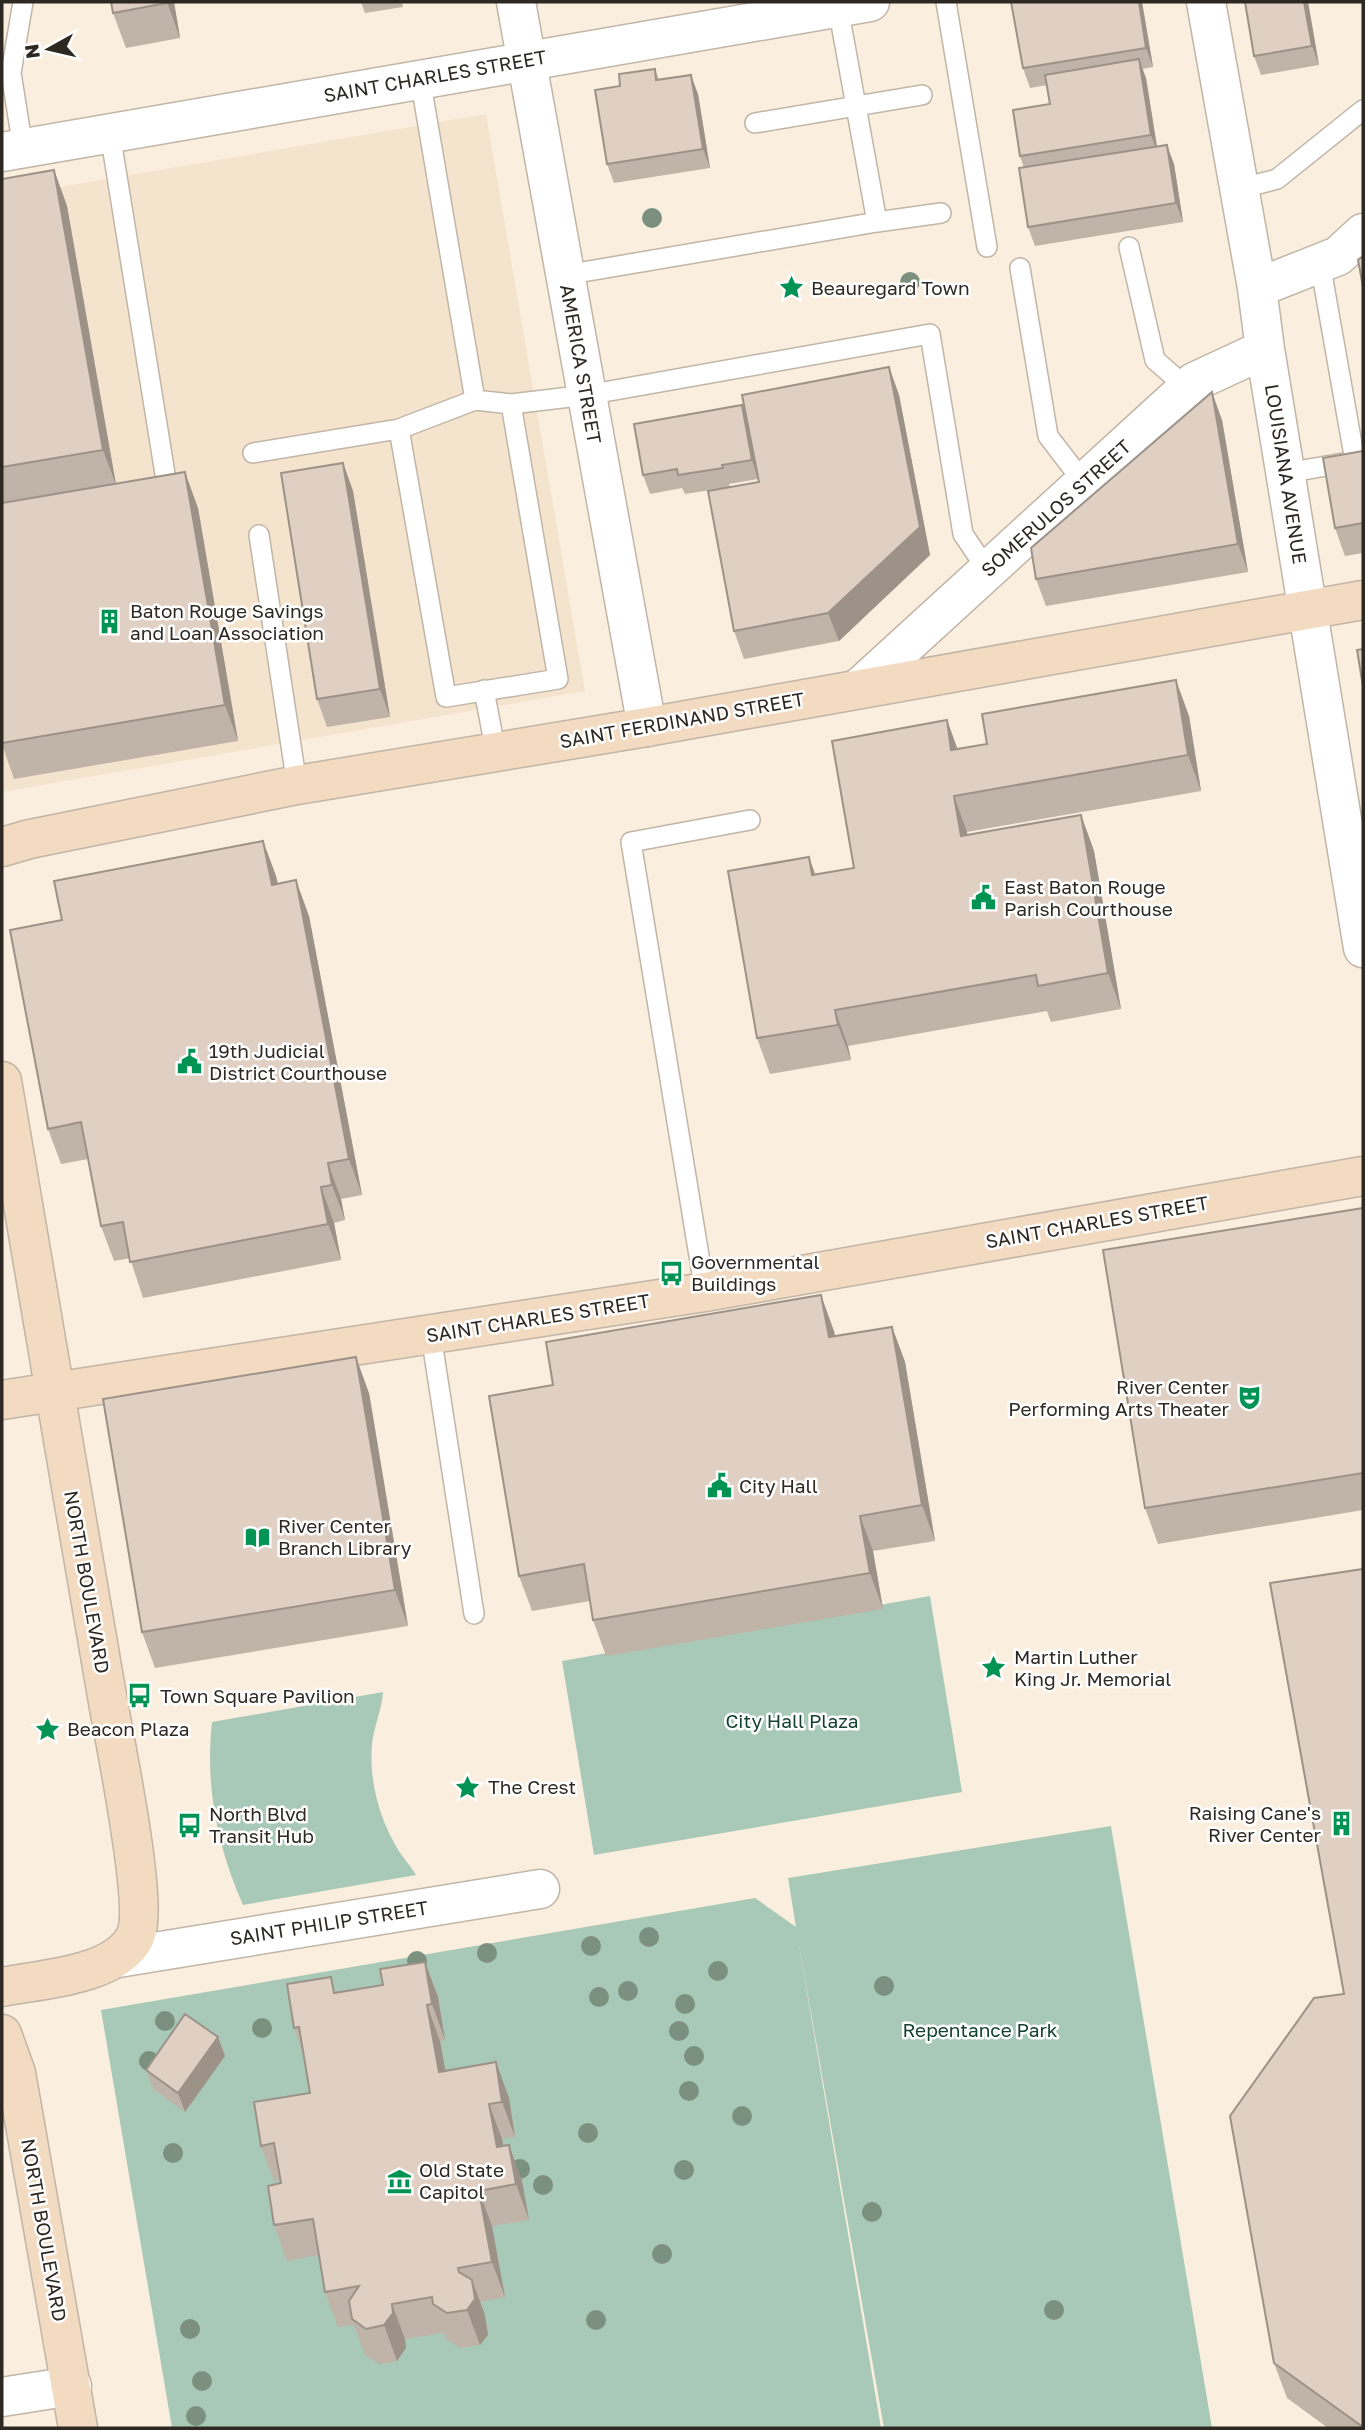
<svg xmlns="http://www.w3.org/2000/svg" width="1365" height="2430" font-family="'Golos Text',sans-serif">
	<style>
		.built { fill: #f4e4ce }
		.green { fill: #a9c9b8 }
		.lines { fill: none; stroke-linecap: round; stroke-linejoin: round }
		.lane-casing { stroke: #c0b5a6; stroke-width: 22 }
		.street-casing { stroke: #c0b5a6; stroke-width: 41 }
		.secondary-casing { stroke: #c0b5a6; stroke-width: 41 }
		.lane { stroke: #fff; stroke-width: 19 }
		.street { stroke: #fff; stroke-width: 38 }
		.secondary { stroke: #f3dbc1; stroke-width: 38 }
		.tree { fill: #7b907e }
		.wall { fill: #c0b3a8 }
		.shaded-wall { fill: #9c9288 }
		.building { fill: #dfd0c3; stroke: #9c9288; stroke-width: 2 }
		.labels { text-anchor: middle; stroke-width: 5; stroke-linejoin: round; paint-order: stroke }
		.street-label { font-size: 19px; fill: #2d2822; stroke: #fff }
		.poi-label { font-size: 19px; fill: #2d2822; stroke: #fff; text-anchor: start }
		.park-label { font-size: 19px; fill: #13422f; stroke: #fff }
	</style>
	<rect width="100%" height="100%" fill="#faefdf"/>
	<path class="built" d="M486 114 585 691 2 792V197Z"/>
	<path class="green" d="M930 1596 962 1792 594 1855 562 1661Z
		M383 1692C382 1709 374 1726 372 1744 369 1781 379 1817 397 1848 403 1858 411 1866 416 1875L243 1905C217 1846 205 1786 212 1722Z
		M1111 1826 1212 2428H884L797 1933 881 2428H172L101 2010 755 1898 796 1927 788 1878Z"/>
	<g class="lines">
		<defs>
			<path id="lane" d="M23 2 11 73 23 148
				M946 2 987 247
				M420 78 475 400 511 404 587 395 930 334 963 534 988 571
				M755 123 922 95
				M110 133 166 480 153 498
				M1239 189 1277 179 1363 110
				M877 222 941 213
				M1129 247 1155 360 1187 388
				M1020 268 1048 436 1084 483
				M565 275 877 222 838 7
				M399 429 446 697 558 679 511 404
				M253 453 399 429 475 400
				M1286 473 1355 461 1320 263
				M259 535 297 785
				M484 690 496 753
				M705 1292 631 842 750 820
				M431 1335 474 1614"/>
			<path id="street" d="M516 2 647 727
				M1206 2 1257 288 1265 349 1363 948
				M2 152 870 2
				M1257 288 1338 256 1363 233
				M859 688 1194 382 1265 349
				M118 1958 540 1889
				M2 2397 72 2386"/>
			<path id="secondary" d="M2 847 30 839 297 785 647 727 1363 600
				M2 1081C36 1286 72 1491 107 1696 114 1739 150 1906 135 1937 115 1976 42 1979 2 1987
				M2 1400 705 1292 1363 1176
				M2 2034 16 2073 78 2428"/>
		</defs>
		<use href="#lane" class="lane-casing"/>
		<use href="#street" class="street-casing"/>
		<use href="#secondary" class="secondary-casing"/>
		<use href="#lane" class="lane"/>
		<use href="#street" class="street"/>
		<use href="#secondary" class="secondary"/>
	</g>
	<g class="tree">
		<circle cx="652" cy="218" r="10"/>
		<circle cx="910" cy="282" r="10"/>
		<circle cx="649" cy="1937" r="10"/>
		<circle cx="591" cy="1946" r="10"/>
		<circle cx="487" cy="1953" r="10"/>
		<circle cx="417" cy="1961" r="10"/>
		<circle cx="718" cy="1971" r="10"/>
		<circle cx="884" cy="1986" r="10"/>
		<circle cx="628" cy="1991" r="10"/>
		<circle cx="599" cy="1997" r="10"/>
		<circle cx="685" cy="2004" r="10"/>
		<circle cx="165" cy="2021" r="10"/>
		<circle cx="262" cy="2028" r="10"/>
		<circle cx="679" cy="2031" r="10"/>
		<circle cx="694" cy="2056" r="10"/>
		<circle cx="149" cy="2061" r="10"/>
		<circle cx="689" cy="2091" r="10"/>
		<circle cx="742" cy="2116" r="10"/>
		<circle cx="588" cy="2133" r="10"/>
		<circle cx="173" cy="2153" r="10"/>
		<circle cx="520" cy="2169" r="10"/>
		<circle cx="684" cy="2170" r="10"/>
		<circle cx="543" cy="2185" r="10"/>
		<circle cx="872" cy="2212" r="10"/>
		<circle cx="662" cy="2254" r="10"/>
		<circle cx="1054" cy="2310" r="10"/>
		<circle cx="596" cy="2320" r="10"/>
		<circle cx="190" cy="2329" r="10"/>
		<circle cx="202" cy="2381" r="10"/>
		<circle cx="196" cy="2416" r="10"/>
	</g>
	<path class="wall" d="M174 2 180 38 126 48 113 13Z
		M361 2H402L403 7 365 13Z
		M1011 2H1142L1153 67 1142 69 1146 78 1157 146 1174 164 1183 222 1035 246 1028 227 1024 168 1020 156 1050 104 1047 85 1030 88 1023 68Z
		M1245 2H1308L1319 65 1261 75 1254 56Z
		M655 69 659 80 698 94 710 168 614 183 607 164 620 86Z
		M54 170 67 206 116 484 198 508 238 741 14 779 2 744V179Z
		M889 367 899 395 930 555 839 641 744 659 734 631 759 482 758 479 729 484 730 487 685 494 682 488 650 494 643 475 746 416Z
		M1222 420 1248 572 1046 606 1036 579Z
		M1363 451V553L1345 556 1335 528Z
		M343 463 353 491 390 717 327 727 317 699Z
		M1189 716 1201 791 967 832V835L1081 815 1094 851 1121 1009 1051 1022 1047 1011 848 1046 851 1060 770 1074 757 1038 815 875 854 868 947 720 957 749Z
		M263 841 276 876 278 884 309 916 362 1195 341 1199 345 1220 334 1223 341 1260 143 1298 130 1258 114 1261 101 1226 88 1159 61 1164 48 1129 62 920Z
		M1363 1208V1510L1158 1544 1145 1508Z
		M892 1327 905 1362 935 1541 873 1551 883 1609 606 1656 593 1620 590 1601 532 1611 519 1576 553 1385 834 1331 835 1336Z
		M369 1393 408 1626 155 1668 142 1632Z
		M1363 1569V2428H1328L1287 2398 1274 2363 1344 1994Z
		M425 1962 438 1997 445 2040 440 2041 445 2071 509 2098 515 2137 502 2139 504 2146 522 2181 529 2220 492 2226 505 2297 480 2302 485 2315 488 2335 480 2345 460 2348 446 2339 444 2333 405 2339 406 2348 397 2361 379 2364 365 2355 354 2325 338 2327 325 2292 319 2255 287 2261 274 2225 281 2183V2180L274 2181 261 2146 310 2093 304 2056 294 2028 337 1993 383 1985Z
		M218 2037 225 2056 185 2112 153 2089 146 2070Z"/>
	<path class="shaded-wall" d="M167 2H174L180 38Z
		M1139 2H1142L1153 67 1146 48Z
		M1304 2H1308L1319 65 1312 46Z
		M1139 59 1146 78 1158 154 1151 135Z
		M691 75 698 94 710 168 703 149Z
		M1167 145 1174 164 1183 222 1176 203Z
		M54 170 67 206 116 485 103 450Z
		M889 367 899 395 930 555 839 641 828 613Z
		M1212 392 1222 420 1248 572 1238 544Z
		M742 405 749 424 758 479 752 460Z
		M343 463 353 491 390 717 380 689Z
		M185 472 198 508 238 741 225 705Z
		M1176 680 1189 716 1201 791 1188 755Z
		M947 720 960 756 951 750Z
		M954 796 967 832 974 872 961 836Z
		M1081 815 1094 851 1121 1009 1108 973Z
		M263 841 276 876 285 921 272 885Z
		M809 857 822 893 812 875Z
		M296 880 309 916 362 1195 349 1159Z
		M835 1010 848 1046 851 1060 838 1025Z
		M328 1163 341 1199 345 1220 332 1185Z
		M321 1187 334 1223 341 1260 328 1224Z
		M821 1295 834 1331 841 1373 829 1337Z
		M892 1327 905 1362 935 1541 922 1505Z
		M356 1357 369 1393 408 1626 395 1590Z
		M860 1516 873 1551 883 1609 870 1573Z
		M425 1962 438 1997 445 2040 432 2004Z
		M427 2005 440 2041 452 2107 439 2072Z
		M218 2037 225 2056 185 2112 178 2093Z
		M496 2062 509 2098 515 2137 502 2102Z
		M489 2104 502 2139 510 2183 497 2147Z
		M509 2145 522 2181 529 2220 516 2184Z
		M479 2191 492 2226 505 2297 492 2262Z
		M472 2280 485 2315 488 2335 480 2345 467 2310 471 2304Z
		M392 2304 405 2339 406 2348 397 2361 384 2325Z"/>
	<path class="building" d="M111 2H167V3L113 13Z
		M1011 2H1139L1146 48 1023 68Z
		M1245 2H1304L1312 46 1254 56Z
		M1139 59 1151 135 1020 156 1013 110 1050 104 1045 75Z
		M655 69 656 80 691 75 703 149 607 164 595 90 620 86 619 74Z
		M1167 145 1176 203 1028 227 1019 168Z
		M54 170 103 450 2 467V179Z
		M1363 256V287L1358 260Z
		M889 367 920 527 828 613 734 631 708 491 759 482 742 395Z
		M1212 392 1238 544 1036 579 1031 548Z
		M742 405 752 460 722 465 723 468 678 475 677 469 643 475 634 424Z
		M1363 451V523L1335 528 1323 458Z
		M343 463 380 689 317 699 281 473Z
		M185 472 225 705 2 743V503Z
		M1363 649V686L1357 650Z
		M1176 680 1188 755 954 796 961 836 1081 815 1108 973 1038 986 1036 975 835 1010 838 1025 757 1038 728 871 809 857 812 875 854 868 832 741 947 720 951 750 987 744 982 714Z
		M263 841 272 885 296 880 349 1159 328 1163 332 1185 321 1187 328 1224 130 1262 123 1222 101 1226 81 1122 48 1129 10 930 62 920 54 881Z
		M1363 1208V1473L1145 1508 1103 1250Z
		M821 1295 829 1337 892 1327 922 1505 860 1516 870 1573 593 1620 584 1564 519 1576 489 1396 553 1385 546 1342Z
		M356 1357 395 1590 142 1632 103 1399Z
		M1363 1569V2427L1274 2363 1230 2116 1314 1998 1344 1994 1270 1583Z
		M425 1962 432 2004 427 2005 439 2072 496 2062 502 2102 489 2104 497 2147 509 2145 516 2184 479 2191 492 2262 458 2268 459 2272 472 2280 475 2299 467 2310 447 2313 433 2304 432 2297 392 2304 393 2313 384 2325 366 2329 352 2319 349 2301 359 2286 325 2292 313 2219 274 2225 268 2186 281 2183 274 2143 261 2146 254 2102 310 2093 299 2027 294 2028 287 1984 331 1977 334 1993 383 1985 380 1969Z
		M185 2014 218 2037 178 2093 146 2070Z"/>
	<defs>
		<symbol id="sight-bare" viewBox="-9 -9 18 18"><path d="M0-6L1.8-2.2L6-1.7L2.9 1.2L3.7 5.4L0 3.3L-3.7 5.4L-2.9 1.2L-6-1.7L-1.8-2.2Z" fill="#009353" stroke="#fff" stroke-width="2.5" paint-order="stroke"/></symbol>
		<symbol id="building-bare" viewBox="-9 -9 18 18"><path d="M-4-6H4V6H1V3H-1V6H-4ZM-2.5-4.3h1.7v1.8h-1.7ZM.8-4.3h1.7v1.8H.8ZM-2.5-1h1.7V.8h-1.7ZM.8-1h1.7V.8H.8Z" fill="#009353" stroke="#fff" stroke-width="2.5" paint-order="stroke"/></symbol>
		<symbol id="civic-bare" viewBox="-9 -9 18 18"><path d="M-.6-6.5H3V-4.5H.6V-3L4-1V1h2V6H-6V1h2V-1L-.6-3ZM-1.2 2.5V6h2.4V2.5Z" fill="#009353" stroke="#fff" stroke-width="2.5" paint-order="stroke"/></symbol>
		<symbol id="bus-bare" viewBox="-9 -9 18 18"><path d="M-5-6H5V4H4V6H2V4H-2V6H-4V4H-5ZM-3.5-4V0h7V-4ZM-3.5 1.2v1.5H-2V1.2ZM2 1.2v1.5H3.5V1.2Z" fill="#009353" stroke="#fff" stroke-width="2.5" paint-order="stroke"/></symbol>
		<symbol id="theatre-bare" viewBox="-9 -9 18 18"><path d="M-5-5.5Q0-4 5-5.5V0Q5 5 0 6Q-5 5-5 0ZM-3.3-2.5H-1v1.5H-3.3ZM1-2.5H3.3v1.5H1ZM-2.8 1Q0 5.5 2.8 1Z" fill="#009353" stroke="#fff" stroke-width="2.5" paint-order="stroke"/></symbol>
		<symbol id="library-bare" viewBox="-9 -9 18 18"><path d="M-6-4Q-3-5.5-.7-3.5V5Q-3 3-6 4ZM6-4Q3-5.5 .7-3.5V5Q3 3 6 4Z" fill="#009353" stroke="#fff" stroke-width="2.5" paint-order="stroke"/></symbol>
		<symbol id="museum-bare" viewBox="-9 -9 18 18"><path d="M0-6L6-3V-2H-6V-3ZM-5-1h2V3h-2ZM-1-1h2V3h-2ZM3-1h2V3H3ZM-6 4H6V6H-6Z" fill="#009353" stroke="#fff" stroke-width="2.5" paint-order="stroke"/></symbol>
	</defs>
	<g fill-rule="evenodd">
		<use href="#sight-bare" x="774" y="270" width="35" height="35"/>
		<use href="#building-bare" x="92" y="604" width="35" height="35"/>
		<use href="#civic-bare" x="966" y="880" width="35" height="35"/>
		<use href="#civic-bare" x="172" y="1044" width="35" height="35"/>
		<use href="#bus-bare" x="654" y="1256" width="35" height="35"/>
		<use href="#theatre-bare" x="1232" y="1380" width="35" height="35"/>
		<use href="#civic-bare" x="702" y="1468" width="35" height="35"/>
		<use href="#library-bare" x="240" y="1520" width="35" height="35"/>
		<use href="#sight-bare" x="976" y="1650" width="35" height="35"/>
		<use href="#bus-bare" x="122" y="1678" width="35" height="35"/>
		<use href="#sight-bare" x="30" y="1712" width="35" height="35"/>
		<use href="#sight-bare" x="450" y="1770" width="35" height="35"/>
		<use href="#building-bare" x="1324" y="1806" width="35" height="35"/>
		<use href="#bus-bare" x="172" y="1808" width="35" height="35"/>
		<use href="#museum-bare" x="382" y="2164" width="35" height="35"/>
	</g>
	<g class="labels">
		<g class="street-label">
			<text transform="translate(435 76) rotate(-10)" y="7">SAINT CHARLES STREET</text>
			<text transform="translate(581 364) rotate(80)" y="7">AMERICA STREET</text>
			<text transform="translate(1286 474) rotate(81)" y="7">LOUISIANA AVENUE</text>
			<text transform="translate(1056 508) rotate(-42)" y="7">SOMERULOS STREET</text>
			<text transform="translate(682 720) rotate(-10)" y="7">SAINT FERDINAND STREET</text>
			<text transform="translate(1097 1222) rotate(-10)" y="7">SAINT CHARLES STREET</text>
			<text transform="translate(538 1318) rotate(-9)" y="7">SAINT CHARLES STREET</text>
			<text transform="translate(87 1582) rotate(80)" y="7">NORTH BOULEVARD</text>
			<text transform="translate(329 1923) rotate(-9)" y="7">SAINT PHILIP STREET</text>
			<text transform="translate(44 2230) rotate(80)" y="7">NORTH BOULEVARD</text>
		</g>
		<g class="poi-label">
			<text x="811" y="295">Beauregard Town</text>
			<text x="130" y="618">Baton Rouge Savings<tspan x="130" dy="22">and Loan Association</tspan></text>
			<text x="1004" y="894">East Baton Rouge<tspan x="1004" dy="22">Parish Courthouse</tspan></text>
			<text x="209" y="1058">19th Judicial<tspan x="209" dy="22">District Courthouse</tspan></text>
			<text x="691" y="1269">Governmental<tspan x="691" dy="22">Buildings</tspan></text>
			<text x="1229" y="1394" text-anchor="end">River Center<tspan x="1229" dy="22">Performing Arts Theater</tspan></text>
			<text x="739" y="1493">City Hall</text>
			<text x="278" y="1533">River Center<tspan x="278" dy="22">Branch Library</tspan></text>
			<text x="1014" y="1664">Martin Luther<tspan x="1014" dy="22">King Jr. Memorial</tspan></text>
			<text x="160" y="1703">Town Square Pavilion</text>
			<text x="67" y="1736">Beacon Plaza</text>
			<text x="488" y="1794">The Crest</text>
			<text x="1321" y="1820" text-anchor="end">Raising Cane's<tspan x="1321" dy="22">River Center</tspan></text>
			<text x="209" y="1821">North Blvd<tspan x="209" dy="22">Transit Hub</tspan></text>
			<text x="419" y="2177">Old State<tspan x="419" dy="22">Capitol</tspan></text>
		</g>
		<g class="park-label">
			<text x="792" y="1728">City Hall Plaza</text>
			<text x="980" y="2037">Repentance Park</text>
		</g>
	</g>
	<rect width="1365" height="2430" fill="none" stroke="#2d2822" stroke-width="7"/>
	<g transform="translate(49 49) rotate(262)" stroke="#ffffff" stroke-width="5" paint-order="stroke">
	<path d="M0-5L12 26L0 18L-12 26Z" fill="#2d2822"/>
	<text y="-10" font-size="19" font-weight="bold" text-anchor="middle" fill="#2d2822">N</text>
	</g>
</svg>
